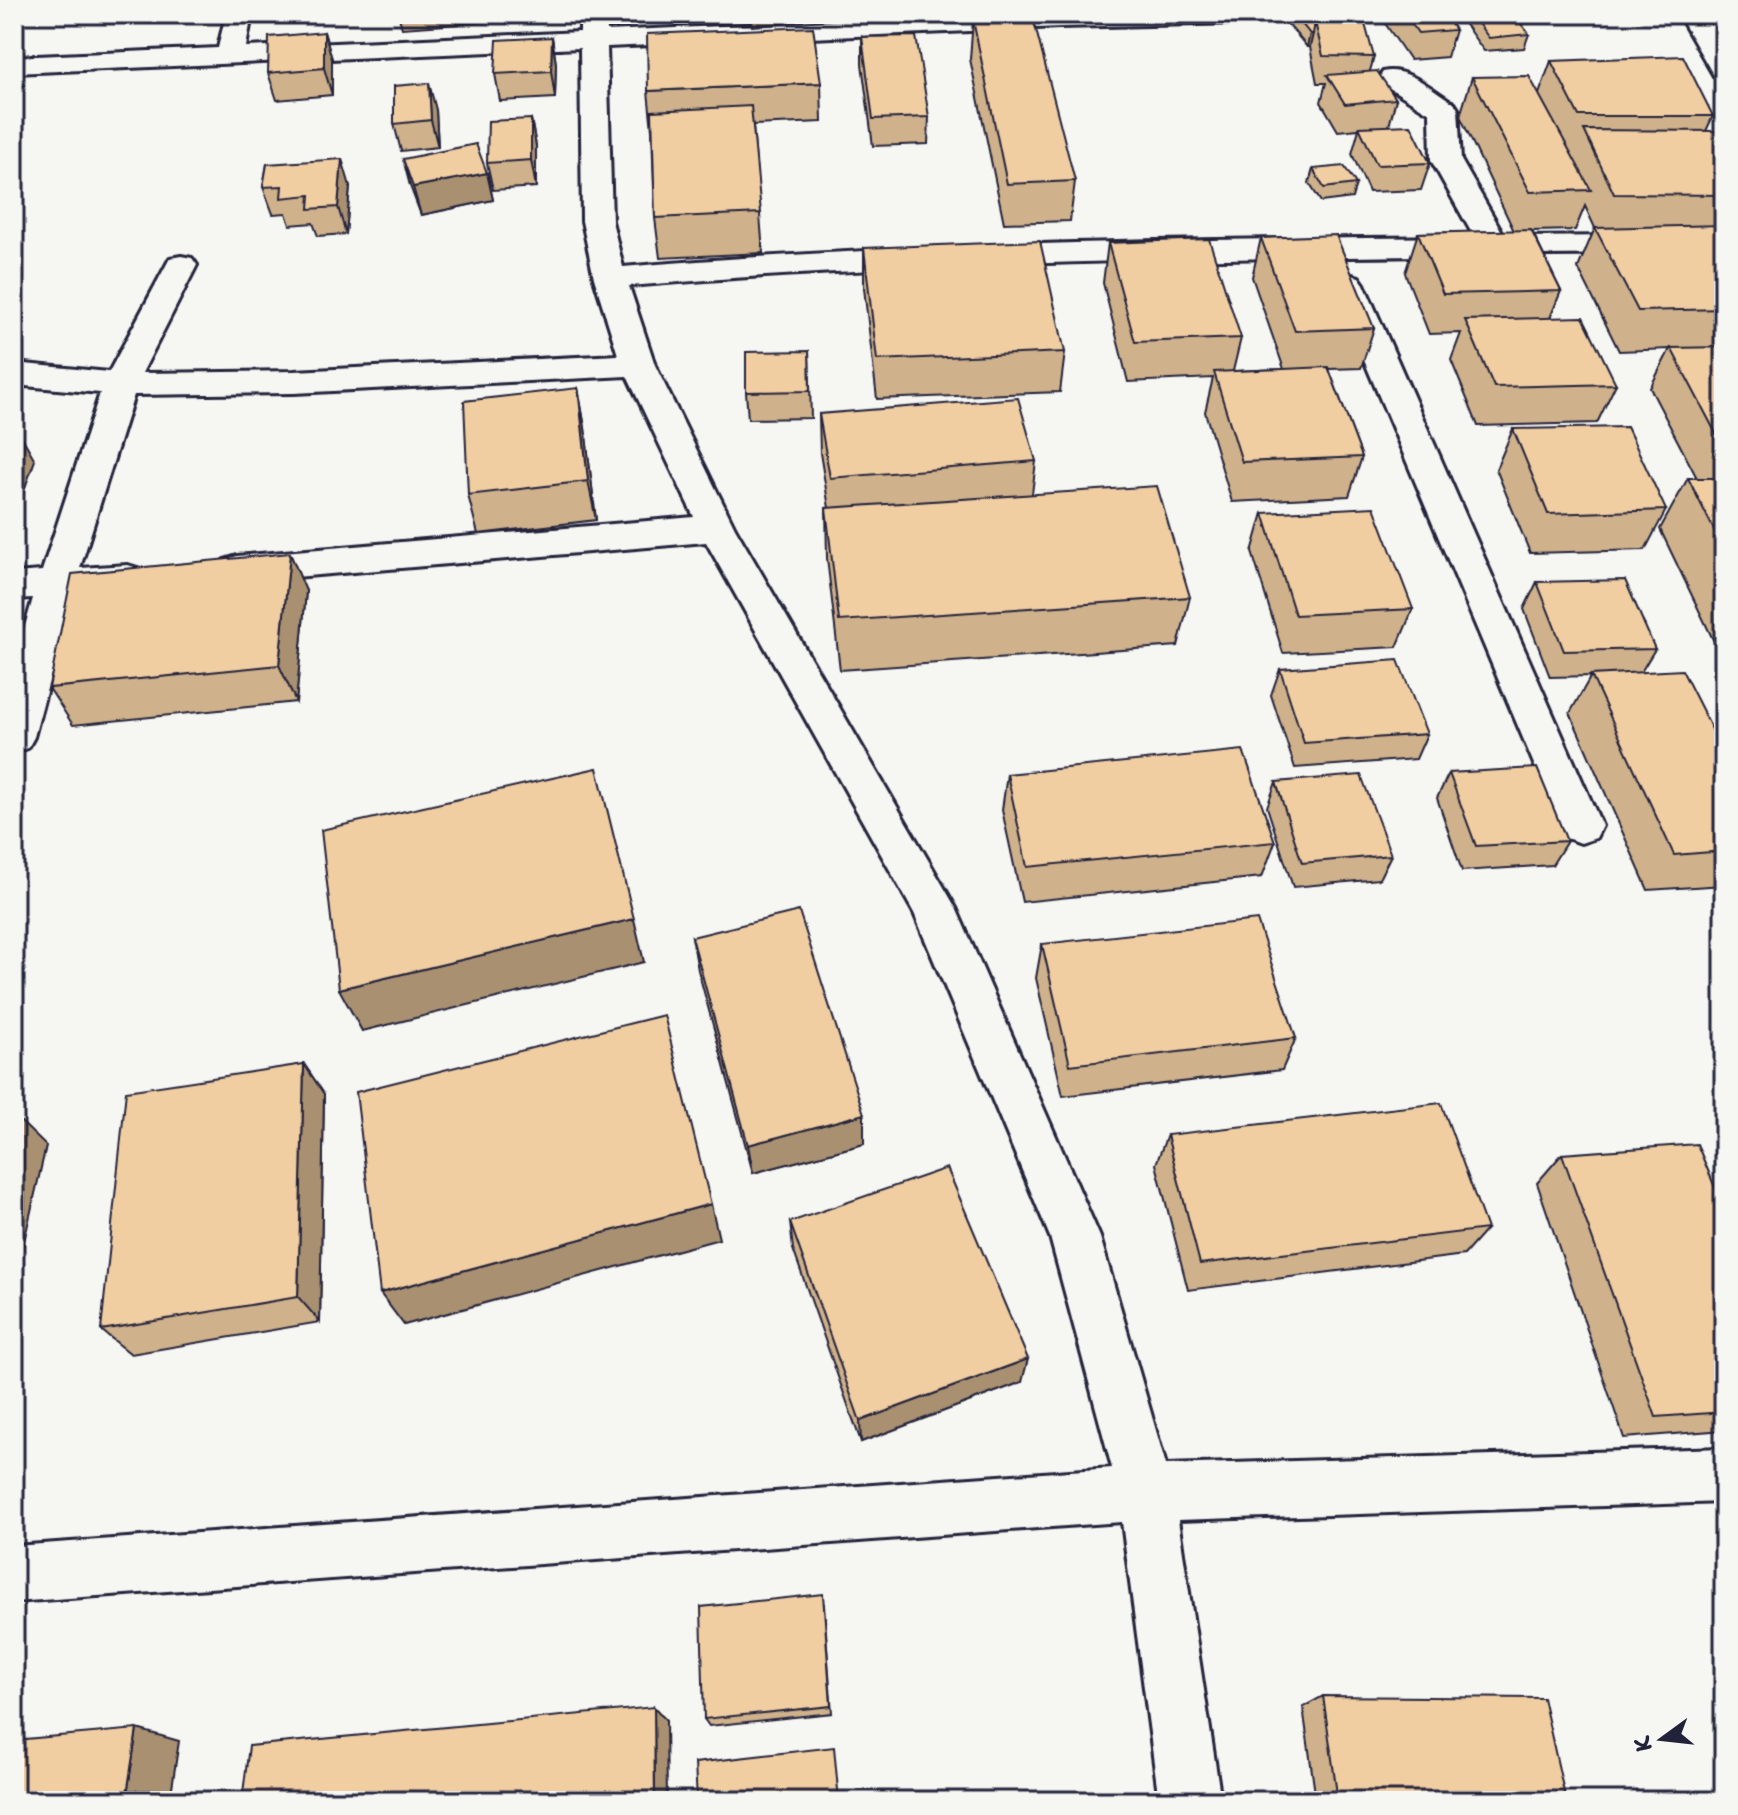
<svg xmlns="http://www.w3.org/2000/svg" width="1738" height="1815" font-family="'Shantell Sans',sans-serif">
	<style>
		.lines { fill: none; stroke-linecap: round; stroke-linejoin: round }
		.street-casing { stroke: #22223b; stroke-width: 6 }
		.secondary-casing { stroke: #22223b; stroke-width: 6 }
		.street { fill: #f6f6f2; fill-rule: evenodd }
		.secondary { fill: #f6f6f2; fill-rule: evenodd }
		.wall { fill: #cfb18b; stroke: #22223b; stroke-width: 2 }
		.shaded-wall { fill: #a99071; stroke: #22223b; stroke-width: 2 }
		.building { fill: #f1cea2; stroke: #22223b; stroke-width: 2 }
	</style>
	<rect width="100%" height="100%" fill="#f6f6f2"/>
	<filter id="ink" filterUnits="userSpaceOnUse"><feTurbulence type="fractalNoise" baseFrequency=".0125" numOctaves="2"/><feDisplacementMap in="SourceGraphic" scale="16" xChannelSelector="R" yChannelSelector="G"/><feConvolveMatrix kernelMatrix="1 2 1 2 8 2 1 2 1" color-interpolation-filters="sRGB"/></filter>
	<g filter="url(#ink)">
		<g class="lines">
			<defs>
				<path id="street" d="M226 14H252L246 47 580 32V14H606L607 31 990 14 1255 15 1251 21 1242 23 1060 27 607 47 612 221 623 267C907 243 1190 239 1474 237L1431 160 1430 113 1383 84 1379 78 1383 72C1407 66 1434 91 1454 103L1458 109 1461 160 1505 237 1724 235V253C1359 258 993 255 629 286L655 365 735 528 956 908 1100 1237 1166 1465 1724 1448V1502L1178 1520 1221 1801H1159L1122 1522 14 1602V1546L1112 1468 1050 1237 914 913 706 542 237 582 224 578 218 569 224 560 237 556 694 517 627 376 294 393 134 395 80 568 128 565 141 569 147 578 141 587 72 595 34 737 28 748 14 753V665L33 598 14 599V573L42 571 100 393 14 385V363L109 372 170 258 181 256 192 258 197 265 142 373 294 371 618 355 594 278 582 221 580 48 14 73V57L218 48Z
					M1348 274 1359 277 1364 284 1602 826 1596 838 1581 843 1566 838 1560 826 1332 284 1337 277Z"/>
				<path id="secondary" d="M1678 14H1704L1724 47V78L1714 76Z"/>
			</defs>
			<use href="#street" class="street-casing"/>
			<use href="#secondary" class="secondary-casing"/>
			<use href="#street" class="street"/>
			<use href="#secondary" class="secondary"/>
		</g>
		<path class="wall" d="M398 14H518V20L402 28Z
			M749 14H823V20L752 26Z
			M855 14H947L857 22Z
			M1289 14H1335L1374 57 1370 71 1396 99 1389 126 1430 163 1421 190 1369 192 1352 154 1359 129 1338 131 1321 102 1326 83H1317L1310 47H1307L1287 23Z
			M1384 14H1444L1455 30 1447 57 1410 60 1382 19Z
			M1467 14H1513L1529 34 1524 48 1484 51 1464 23Z
			M973 20 1075 181 1070 221 1004 223 970 59Z
			M324 32 332 59V95L277 100 268 73Z
			M552 37 556 64 555 98 500 101 495 74Z
			M862 37 929 117 928 144 873 146 862 64Z
			M1551 61 1713 116 1706 131 1724 140V652H1719L1660 529 1688 478H1697L1650 388 1670 349 1619 351 1578 268 1595 228 1585 206 1575 230 1532 231 1561 291 1550 318 1616 384 1597 423 1478 426 1451 360 1461 333 1429 334 1405 273 1418 233 1514 231 1460 116 1472 77 1539 94Z
			M821 83 822 122 753 125 763 253 660 258 655 218 652 130 648 91Z
			M436 110 438 147 401 151 394 124Z
			M531 119 536 146V187L493 190 487 163Z
			M403 159 487 173 493 200 421 215 410 186Z
			M267 164 350 186 346 234 318 236 313 223 290 225 286 213 273 214 263 187Z
			M1313 169 1356 184 1352 198 1321 202 1309 183Z
			M1261 238 1374 328 1361 368 1329 369 1362 457 1349 496 1232 502 1205 412 1213 378 1128 382 1103 283 1108 243 1241 338 1233 371 1284 369 1252 277Z
			M864 248 1065 352 1060 392 877 399 864 288Z
			M809 351 811 418 748 419 746 392Z
			M578 388 585 428 596 520 478 534 468 495Z
			M819 414 1036 461 1032 494 1190 597 1178 646 840 670 827 558 826 508H829L820 453Z
			M1513 429 1666 510 1645 550 1530 553 1496 469Z
			M1263 513 1413 609 1397 647 1283 653 1252 552Z
			M1537 582 1655 649 1641 672 1724 753V885L1648 890 1570 713 1591 676 1550 677 1524 609Z
			M306 591 296 702 73 725 49 688Z
			M1280 669 1427 734 1416 759 1295 768 1271 695Z
			M1449 773 1567 841 1552 865 1462 871 1437 798Z
			M1007 774 1275 842 1262 877 1022 902 1002 810Z
			M1276 782 1391 855 1379 879 1293 887 1267 807Z
			M692 937 864 1114V1144L753 1173 698 970Z
			M1042 944 1296 1038 1282 1070 1063 1096 1036 978Z
			M304 1064 324 1094 320 1322 131 1354 101 1330Z
			M1167 1135 1487 1229 1464 1255 1188 1290 1156 1164Z
			M1562 1154 1724 1209V1430L1624 1438 1537 1183Z
			M790 1222 1022 1382 861 1442 793 1249Z
			M824 1605 832 1713 709 1726 704 1719Z
			M1323 1696 1566 1801H1316L1303 1707Z"/>
		<path class="shaded-wall" d="M324 32 332 59V95L324 68Z
			M1310 34H1313L1310 47H1307Z
			M552 37 556 64 555 98 551 71Z
			M429 83 436 110 438 147 431 120Z
			M531 119 536 146V187L531 160Z
			M342 159 350 186 346 234 338 207Z
			M487 173 493 200 421 215 413 187Z
			M578 388 585 428 596 520 588 481Z
			M14 423 35 460 14 518Z
			M290 553 306 591 296 702 279 665Z
			M634 919 644 962 362 1031 339 989Z
			M304 1064 324 1094 320 1322 298 1297Z
			M864 1114V1144L753 1173 748 1145Z
			M15 1116 46 1146 14 1285V1121Z
			M711 1204 719 1239 404 1325 380 1293Z
			M1028 1359 1022 1382 861 1442 860 1421Z
			M654 1707 666 1720 667 1801H655Z
			M137 1729 179 1741 170 1801H126Z"/>
		<path class="building" d="M1294 14H1335L1343 23 1315 22 1313 34H1310Z
			M1405 14H1444L1455 30 1418 33Z
			M1471 14H1513L1529 34 1489 38Z
			M1033 18 1075 181 1007 184 973 20Z
			M1315 22 1365 24 1374 57 1323 56Z
			M813 27 821 83 648 91 647 34Z
			M324 32V68L268 73 269 37Z
			M916 36 929 117 873 119 862 37Z
			M552 37 551 71 495 74 497 40Z
			M1683 56 1713 116H1579L1551 61Z
			M1377 71 1396 99 1345 104 1327 75Z
			M1529 76 1591 190 1530 192 1472 77Z
			M429 83 431 120 394 124V86Z
			M751 106 761 213 655 218 652 111Z
			M531 119V160L487 163 488 121Z
			M1411 125 1430 163 1377 165 1359 127Z
			M1584 130 1719 131 1724 140V195L1614 194Z
			M476 144 487 173 413 187 403 159Z
			M342 159 338 207 309 209 310 195 281 198 282 186 263 187 267 164Z
			M1344 166 1356 184 1324 188 1313 169Z
			M1724 225V309L1638 311 1595 228Z
			M1531 230 1561 291 1443 294 1418 233Z
			M1336 235 1374 328 1295 331 1261 238Z
			M1209 239 1241 338 1135 342 1108 243Z
			M1040 241 1065 352 877 360 864 248Z
			M1583 317 1616 384 1494 387 1465 320Z
			M1724 347V442L1721 443 1671 348Z
			M809 351 810 391 746 392V352Z
			M1328 367 1362 457 1242 462 1214 372Z
			M578 388 588 481 468 495 464 401Z
			M1018 398 1036 461 830 478 819 414Z
			M1627 427 1666 510 1548 514 1513 429Z
			M1688 478H1724V550Z
			M1157 486 1190 597 839 621 826 508Z
			M1374 507 1413 609 1295 615 1263 513Z
			M290 553 279 665 49 688 72 574Z
			M1625 580 1655 649 1564 651 1537 582Z
			M1398 660 1427 734 1304 743 1280 669Z
			M1682 670 1724 753V851L1674 855 1591 675Z
			M1243 750 1275 842 1027 867 1007 774Z
			M597 768 634 919 339 989 321 830Z
			M1537 768 1567 841 1476 846 1449 773Z
			M1361 775 1391 855 1302 863 1276 782Z
			M799 911 864 1114 748 1145 692 937Z
			M1257 920 1296 1038 1070 1065 1042 944Z
			M664 1015 711 1204 380 1293 356 1092Z
			M304 1064 298 1297 101 1330 126 1091Z
			M1441 1103 1487 1229 1200 1264 1167 1135Z
			M1697 1144 1724 1209V1412L1656 1417 1562 1154Z
			M947 1168 1028 1359 860 1421 790 1222Z
			M823 1594 831 1706 704 1719 701 1607Z
			M1323 1696 1543 1698 1566 1801H1338Z
			M654 1707 655 1801H242L249 1746Z
			M137 1729 126 1801H14V1740Z
			M834 1747 839 1801H697L695 1763Z"/>
	</g>
	<rect width="1738" height="1815" fill="none" stroke="#f6f6f2" stroke-width="48"/>
	<rect x="24" y="24" width="1690" height="1767" fill="none" stroke="#22223b" stroke-width="3" filter="url(#ink)"/>
	<g transform="translate(1662 1739) rotate(255)" stroke="#f6f6f2" stroke-width="6" paint-order="stroke">
	<path d="M0-6L14 30L0 20L-14 30Z" fill="#22223b"/>
	<text y="-12" font-size="22" font-weight="bold" text-anchor="middle" fill="#22223b">K</text>
	</g>
</svg>
